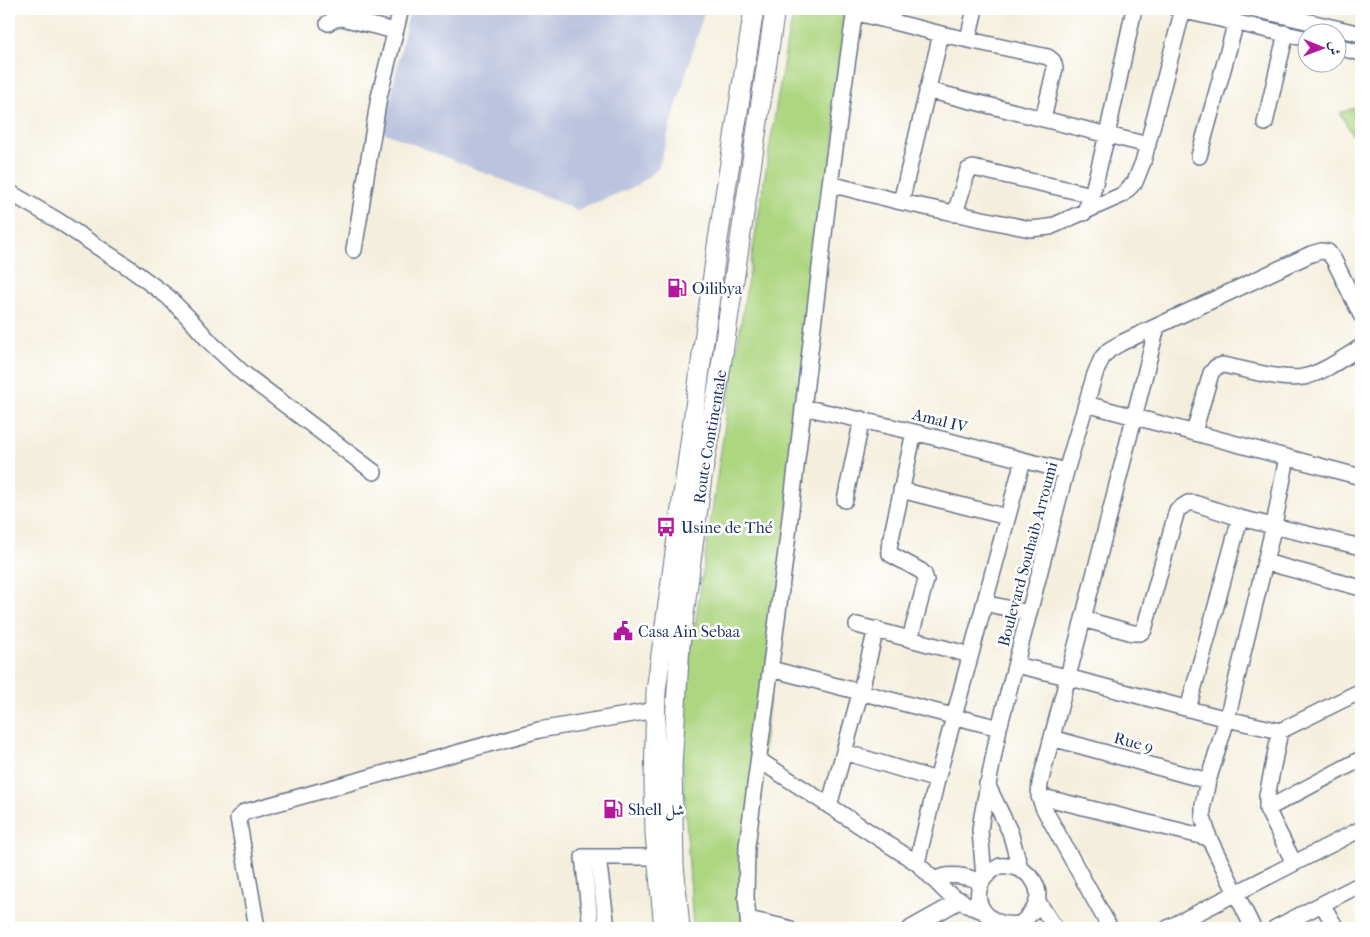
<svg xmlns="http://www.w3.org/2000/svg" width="1370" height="937" font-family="'IM FELL French Canon',Amiri,serif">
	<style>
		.industrial { fill: #bcc3de }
		.green { fill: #add681; stroke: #648270 }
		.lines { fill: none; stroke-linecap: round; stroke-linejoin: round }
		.minor-casing { stroke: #67728a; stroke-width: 18 }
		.major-casing { stroke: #67728a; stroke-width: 21 }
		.minor { stroke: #fff; stroke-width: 15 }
		.major { stroke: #fff; stroke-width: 19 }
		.labels { text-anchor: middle; stroke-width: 5; stroke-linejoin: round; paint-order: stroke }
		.poi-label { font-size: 16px; fill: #1b2f5e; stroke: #fff; text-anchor: start }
		.street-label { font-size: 16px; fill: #1b2f5e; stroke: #fff }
	</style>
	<rect width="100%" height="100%" fill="#fff"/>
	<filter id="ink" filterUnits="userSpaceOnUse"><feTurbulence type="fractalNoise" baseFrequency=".02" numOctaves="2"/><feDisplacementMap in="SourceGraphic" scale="10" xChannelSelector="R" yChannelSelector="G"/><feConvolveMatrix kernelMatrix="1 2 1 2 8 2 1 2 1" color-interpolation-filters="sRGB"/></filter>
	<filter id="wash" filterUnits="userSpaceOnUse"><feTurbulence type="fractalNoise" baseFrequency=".0096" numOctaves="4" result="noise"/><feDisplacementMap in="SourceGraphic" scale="20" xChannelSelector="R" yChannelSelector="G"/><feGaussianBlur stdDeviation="1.12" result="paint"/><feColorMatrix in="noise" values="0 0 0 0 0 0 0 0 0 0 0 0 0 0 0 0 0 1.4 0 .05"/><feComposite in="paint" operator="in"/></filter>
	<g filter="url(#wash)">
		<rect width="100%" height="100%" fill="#f4efdd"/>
		<path class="industrial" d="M410 9H705L658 169 636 186 577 210 383 132Z"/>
		<path class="green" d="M796 9H849L743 928H693L680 725 731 384 788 35Z
			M1361 105V150L1340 113Z"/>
	</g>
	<g filter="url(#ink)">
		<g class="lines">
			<defs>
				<path id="minor" d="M1176 9 1308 39
					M1255 9 1361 34
					M854 12 941 34 1048 57 1053 61 1055 68 1043 119
					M328 23 335 19 342 18 395 31
					M968 39 975 9
					M1338 47 1361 53
					M927 90 1148 145
					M1265 123 1286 33
					M1199 156 1236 22
					M830 184 901 202 1030 229 1050 227 1122 195 1135 182 1143 162 1183 9
					M9 192 57 220 128 267 167 296 187 316 211 343 243 373 374 472
					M901 202 941 34
					M1084 213 1092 195 1107 135 1134 9
					M955 214 968 170 973 168 1092 195
					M354 250 379 97 401 9
					M1086 404 1361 477
					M803 407 914 432 1066 471
					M1194 432 1211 373 1216 367 1223 365C1244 369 1283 381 1303 377 1321 374 1345 357 1361 347
					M901 490 1007 517
					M845 500 862 419
					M1265 562 1361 588
					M984 603 1029 613
					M1083 619 1133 633H1140L1144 630 1177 510 1188 503H1194L1240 518 1361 547
					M857 625 970 655
					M910 639 926 580 924 574 921 571 890 554 889 548 914 432
					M1016 665 1067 677 1227 719 1280 731 1361 691
					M771 669 999 728
					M1188 709 1240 518
					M1280 731 1267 796V809L1294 863
					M1052 738 1208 781
					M844 752 937 780
					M759 760 917 863 946 892 971 907 983 911
					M987 784 1010 832 1020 868
					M1039 796 1209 838
					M829 806 860 694 876 629
					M1267 809 1361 759
					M598 857 607 928
					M917 863 937 780 1023 460
					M1000 866C1025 864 1047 885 1034 909 1030 915 1025 920 1020 924 979 930 961 885 1000 866Z
					M984 877 980 830 982 816 999 728 1066 471 1095 374 1102 358 1109 350 1121 343 1311 254 1321 251 1328 252 1334 260 1361 315
					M934 880C950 872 966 876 982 882
					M1037 900 1055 928
					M1322 904 1336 928
					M748 919 788 928
					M257 928 238 818 245 812 539 730 656 710
					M591 928 583 857H657
					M749 928 746 897 747 846 786 551 830 184 855 9
					M911 928 961 900
					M1110 928 1043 807 1039 796 1040 783 1083 619 1157 327
					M1168 928 1361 829
					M1253 928 1209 838 1203 817V805L1208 781 1227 719 1274 525 1287 457
					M1275 928 1361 884"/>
				<g id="major">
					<path d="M664 928 655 834 654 784 656 691 717 246 754 9"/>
					<path id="s1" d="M680 928 674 865 672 766 680 645 702 477 718 386 775 9"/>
				</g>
			</defs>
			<use href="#minor" class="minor-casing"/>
			<use href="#major" class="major-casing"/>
			<use href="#minor" class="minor"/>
			<use href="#major" class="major"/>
		</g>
	</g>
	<defs>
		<symbol id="fuel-bare" viewBox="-9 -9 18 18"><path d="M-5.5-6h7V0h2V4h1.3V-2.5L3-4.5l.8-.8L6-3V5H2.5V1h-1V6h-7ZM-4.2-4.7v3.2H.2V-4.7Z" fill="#b5179e" stroke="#fff" stroke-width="2.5" paint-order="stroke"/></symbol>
		<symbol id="bus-bare" viewBox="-9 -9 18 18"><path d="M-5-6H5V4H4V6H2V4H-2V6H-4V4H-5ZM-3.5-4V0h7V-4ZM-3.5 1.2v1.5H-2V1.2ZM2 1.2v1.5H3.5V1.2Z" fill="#b5179e" stroke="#fff" stroke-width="2.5" paint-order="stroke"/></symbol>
		<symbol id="civic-bare" viewBox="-9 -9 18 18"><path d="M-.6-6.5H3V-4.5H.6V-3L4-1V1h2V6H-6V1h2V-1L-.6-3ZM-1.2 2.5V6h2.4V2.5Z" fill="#b5179e" stroke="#fff" stroke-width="2.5" paint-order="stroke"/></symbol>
	</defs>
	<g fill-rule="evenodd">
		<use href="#fuel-bare" x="663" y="274" width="28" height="28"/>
		<use href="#bus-bare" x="652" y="513" width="28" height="28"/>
		<use href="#civic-bare" x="609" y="617" width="28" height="28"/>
		<use href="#fuel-bare" x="599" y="795" width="28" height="28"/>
	</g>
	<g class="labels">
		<g class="poi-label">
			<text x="692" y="294">Oilibya</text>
			<text x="681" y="533">Usine de Thé</text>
			<text x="638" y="637">Casa Ain Sebaa</text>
			<text x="628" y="815">Shell شل</text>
		</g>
		<g class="street-label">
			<text transform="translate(940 420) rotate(14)" y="6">Amal IV</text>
			<text dy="6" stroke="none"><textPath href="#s1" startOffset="494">Route Continentale</textPath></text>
			<text transform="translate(1027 554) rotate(-75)" y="6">Boulevard Souhaib Arroumi</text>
			<text transform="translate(1134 742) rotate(15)" y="6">Rue 9</text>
		</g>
	</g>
	<rect width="1370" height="937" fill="none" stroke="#fff" stroke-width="30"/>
	<g transform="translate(1322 48) rotate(91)"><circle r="24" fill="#ffffff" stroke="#a4acbf"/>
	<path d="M0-4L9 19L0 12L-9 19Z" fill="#b5179e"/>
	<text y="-8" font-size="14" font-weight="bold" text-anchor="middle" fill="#1b2f5e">ش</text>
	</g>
</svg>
